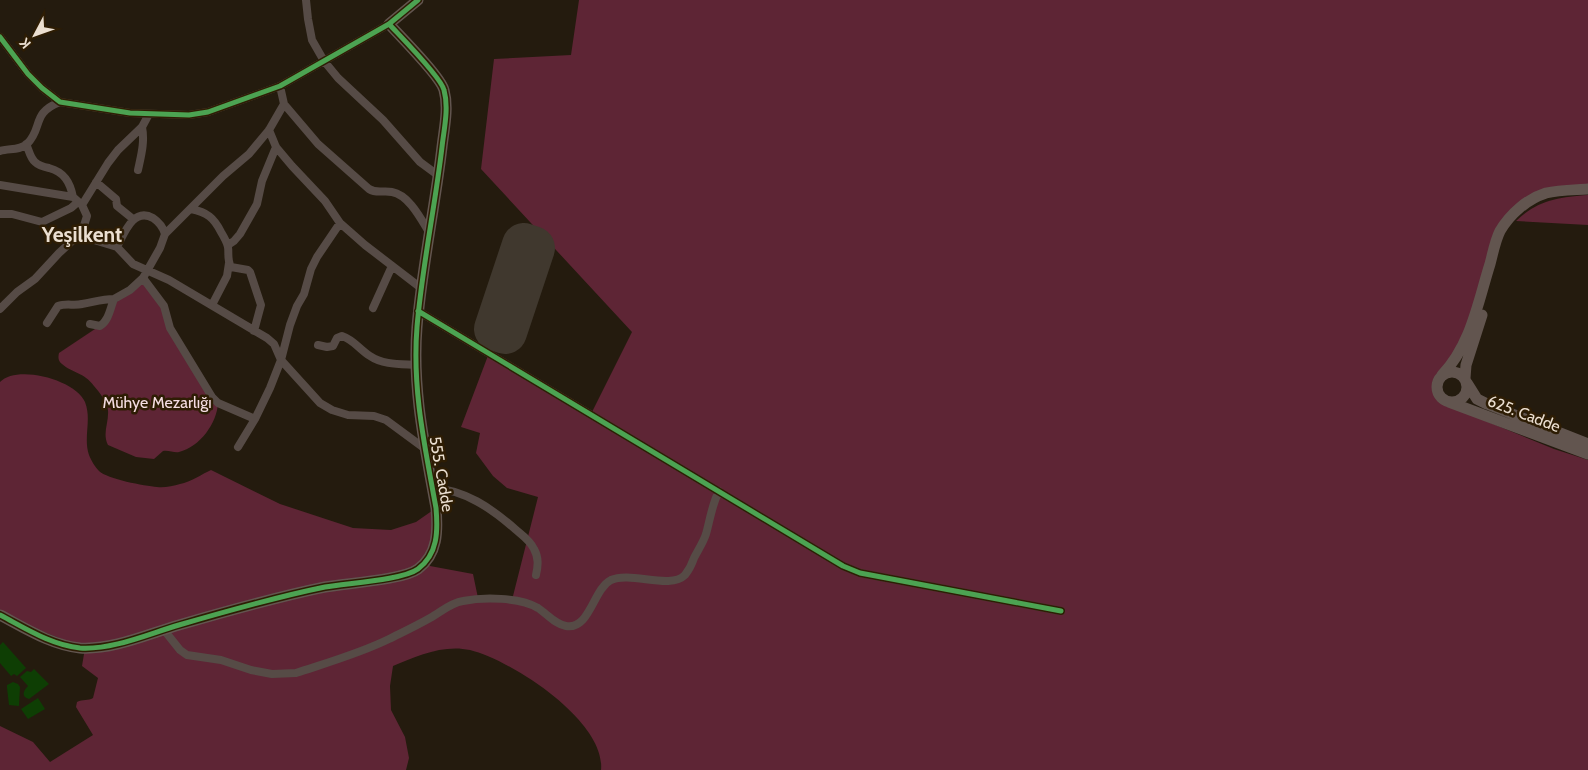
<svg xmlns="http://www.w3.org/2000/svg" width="1588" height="770" font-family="Cabin,sans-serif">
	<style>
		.green { fill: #5e2535 }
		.water { fill: #0e3e04 }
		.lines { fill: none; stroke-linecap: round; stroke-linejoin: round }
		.runway { stroke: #40382e; stroke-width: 44 }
		.street { stroke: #564b46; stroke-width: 8 }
		.secondary { stroke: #62554f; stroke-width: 11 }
		.cycleway-casing { stroke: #2e1d04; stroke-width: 8 }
		.cycleway { stroke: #4ca352; stroke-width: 5 }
		.labels { text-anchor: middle; stroke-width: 5; stroke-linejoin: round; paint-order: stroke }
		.park-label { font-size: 16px; fill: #f5dde2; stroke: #2e1d04 }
		.street-label { font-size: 16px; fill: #ebdfd1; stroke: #2e1d04 }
		.district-label { font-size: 21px; font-weight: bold; fill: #ebdfd1; stroke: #2e1d04 }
	</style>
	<rect width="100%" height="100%" fill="#241b0e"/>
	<path class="green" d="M579 0H1588V189L1546 193 1505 224 1476 312 1433 389 1436 398 1442 403 1554 449 1588 460V770H601C606 721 511 660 470 650 444 644 416 656 393 666L390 686 391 710 405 737 409 758 406 770H0V726L33 742 50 762 93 735 76 707 77 702C83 699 88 701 93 698L98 678 82 666 85 648 0 615V382C17 364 76 380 85 402 92 420 83 437 89 455 91 460 95 467 99 471 107 479 145 486 157 487 164 488 173 486 180 484 191 482 202 474 211 470L280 504 353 528 391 530 416 522 436 508 427 562 430 566 473 574 478 598 512 600 538 497 507 488 493 476 476 453 480 433 461 427 489 353 591 414 632 332 481 169 494 59 571 55Z
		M1588 195V225L1516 221C1538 200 1559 197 1588 195Z
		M143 278 164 306 167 320 218 403C217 423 200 447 179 452 174 453 169 450 163 451L154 459 136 457 108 445C102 433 109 423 108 410 107 402 100 393 94 386 84 372 72 373 62 364 58 361 58 357 59 353L104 323 111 307Z"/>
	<path class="water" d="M3 642 26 668 17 676 14 674 11 676 0 663V645Z
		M34 669 49 684 29 699C21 697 23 691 28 686L20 677 27 671 31 672Z
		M13 682 18 684 20 687 19 706 9 705 7 688V685Z
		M38 698 45 709 28 719 21 709Z"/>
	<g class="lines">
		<path class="runway" d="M524 245 533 248 505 332 496 329Z"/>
		<path class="street" d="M306 0 308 19 312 40 324 61 338 78 383 120 420 162 439 176
			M0 37 28 74 42 88 60 102 130 113 189 115 208 112 280 86 389 24
			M280 86 284 104 318 144 369 189C377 194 383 190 392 192 409 195 421 219 429 232
			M269 130 276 147 292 166 325 201 340 223 365 245 421 288
			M26 144C29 150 30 158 35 162 39 166 44 167 49 168 64 172 70 182 73 197
			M0 151C9 148 19 151 27 144 43 129 31 113 60 102
			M138 170C141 156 145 142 142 127
			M96 182 116 199 117 206 133 219
			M0 185 73 197 82 205
			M191 209C207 212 214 218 221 232 224 237 227 242 228 247 229 254 227 260 231 267L248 270 250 272 261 305 254 331
			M0 214H12L42 222 71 208 78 202
			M82 232 94 240 117 247 133 264 169 280 267 338 274 344 281 360 320 403 332 410 348 415 374 416 386 420 424 448
			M228 245 234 241 240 234 257 204 262 181 276 147
			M117 247C124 234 133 207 153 218 159 222 163 227 165 234
			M143 278 164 306 170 328 212 397 218 403 255 419
			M212 305 227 276 229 263
			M373 308 392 266
			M0 309 17 292 35 279 59 253 82 232 87 216 82 205 108 163 118 150 142 127 149 114
			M418 311 843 566 860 573 1061 611
			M47 323 58 306C66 303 74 306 82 304 94 302 102 299 114 299
			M90 324 100 326C109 320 110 309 114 299L130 290 143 278 160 248 165 234 223 176 249 154 269 130 284 104
			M318 345 327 347 333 346 337 338 342 336C354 340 359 349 370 356 383 365 401 364 416 365
			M238 447 255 419 270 388 281 360 290 325 297 306 304 294 311 269 317 257 340 223
			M433 488C465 490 491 508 515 529 522 535 530 540 534 549 539 558 538 566 536 575
			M164 630 180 650 187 655 221 660 251 670 272 674 296 673C326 663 361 653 389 639 403 632 416 626 430 618 441 612 450 603 463 601 483 597 520 597 538 608 547 614 555 624 566 626 590 630 593 589 611 580 631 571 670 590 685 575 689 570 692 564 694 558 698 550 703 543 706 534 710 520 712 504 719 491"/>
		<path class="secondary" d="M1437 387a15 15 0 1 1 30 0a15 15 0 1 1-30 0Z
			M1442 375C1471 345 1478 302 1490 264 1493 253 1495 241 1500 231 1510 214 1527 199 1546 193 1559 190 1574 190 1588 189
			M1465 378 1466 365 1482 315
			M1467 383 1477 399 1487 404 1588 444
			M1449 402 1588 454
			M0 615C25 628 51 645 80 648 113 650 148 634 179 625 227 611 276 597 325 587 347 583 403 580 418 569 438 554 438 531 436 508 425 447 412 390 417 327 422 267 435 207 442 147 444 129 449 108 444 90 441 77 400 36 389 24L418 0"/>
		<defs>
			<path id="cycleway" d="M0 37 28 74 42 88 60 102 130 113 189 115 208 112 280 86 389 24 418 0
				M418 311 843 566 860 573 1061 611
				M0 615C25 628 51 645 80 648 113 650 148 634 179 625 227 611 276 597 325 587 347 583 403 580 418 569 438 554 438 531 436 508 425 447 412 390 417 327 422 267 435 207 442 147 444 129 449 108 444 90 441 77 400 36 389 24"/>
		</defs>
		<use href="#cycleway" class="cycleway-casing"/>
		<use href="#cycleway" class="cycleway"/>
	</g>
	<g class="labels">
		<g class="park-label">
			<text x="157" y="408">Mühye Mezarlığı</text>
		</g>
		<g class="street-label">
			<text transform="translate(1524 413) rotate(21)" y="6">625. Cadde</text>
			<text transform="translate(442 474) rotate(80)" y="6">555. Cadde</text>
		</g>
		<g class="district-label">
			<text x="82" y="242">Yeşilkent</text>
		</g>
	</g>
	<g transform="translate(35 35) rotate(229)" stroke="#2e1d04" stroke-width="4" paint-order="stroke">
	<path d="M0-4L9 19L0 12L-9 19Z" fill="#ebdfd1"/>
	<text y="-8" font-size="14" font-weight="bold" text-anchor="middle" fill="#ebdfd1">K</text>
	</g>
</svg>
